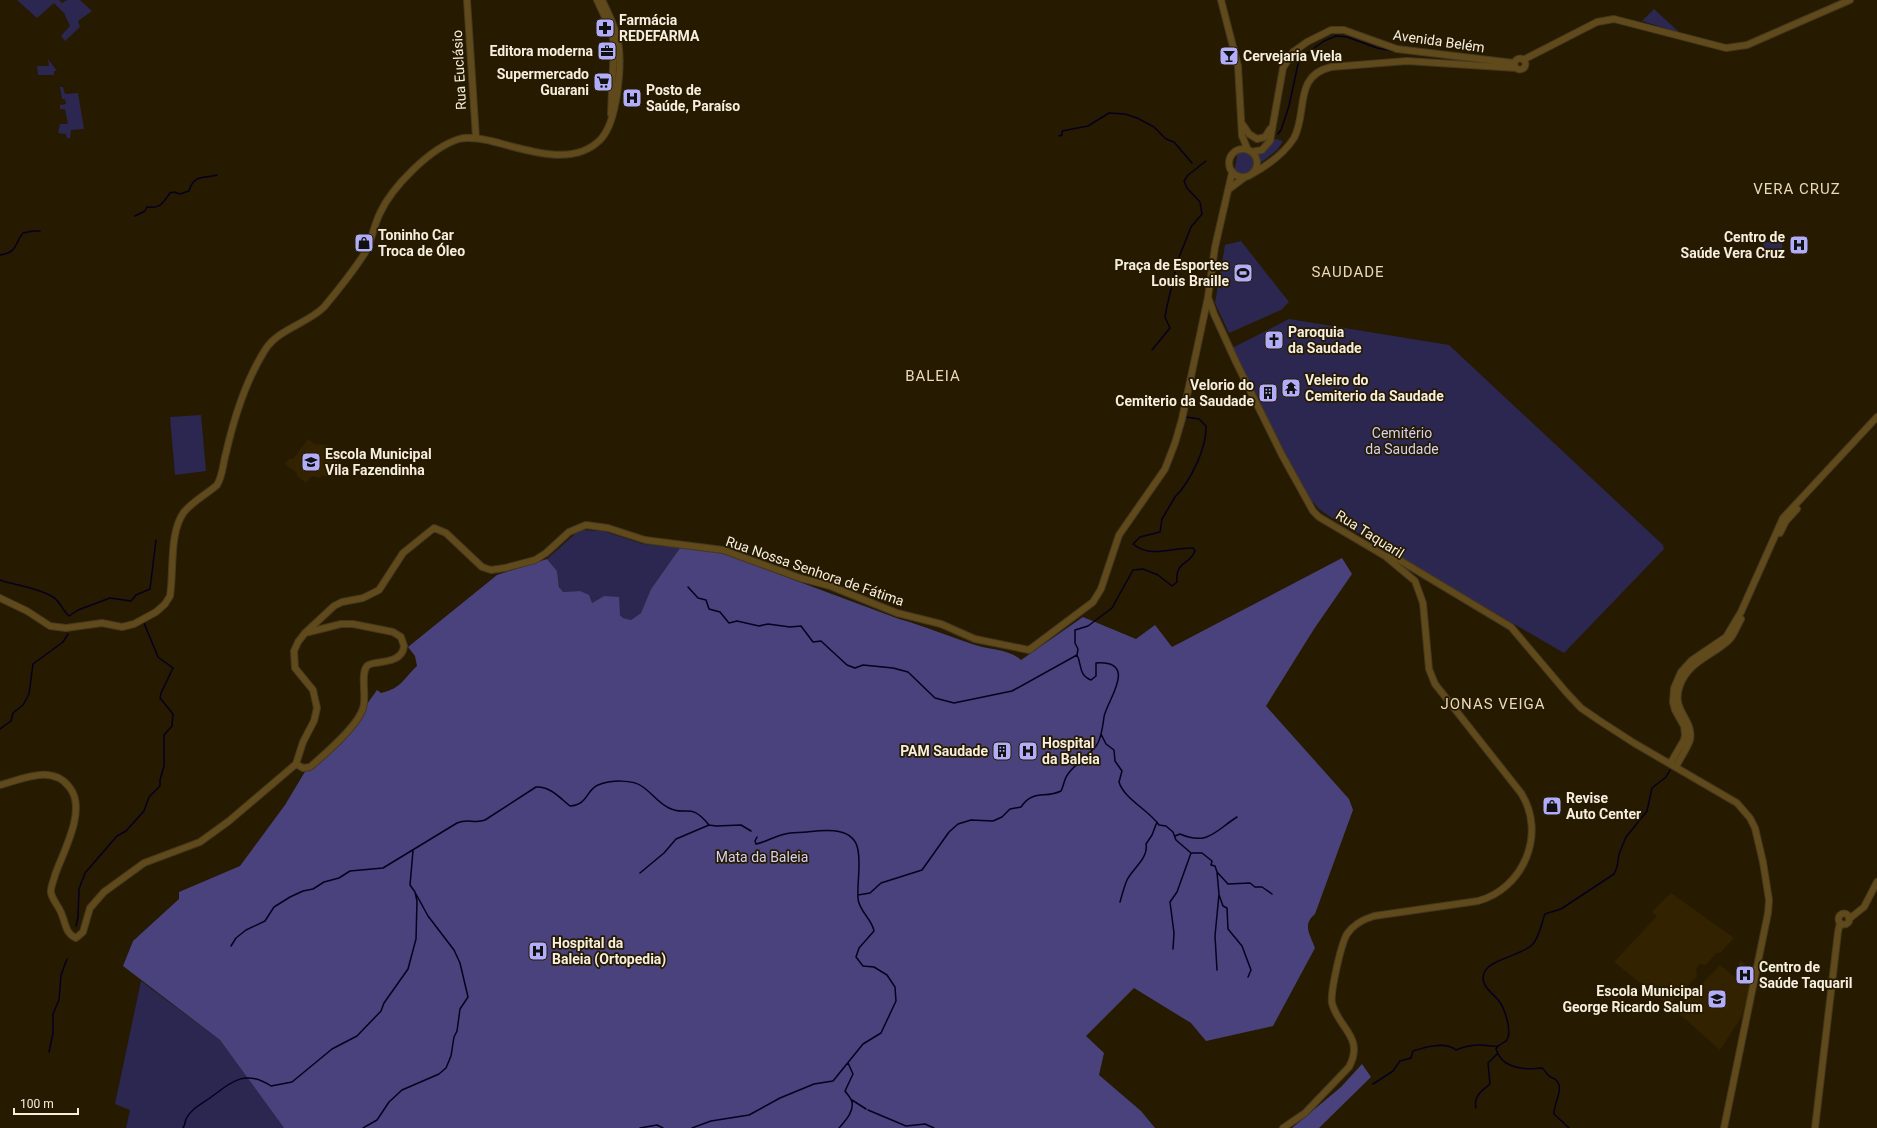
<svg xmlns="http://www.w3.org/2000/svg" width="1877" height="1128" font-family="Roboto,sans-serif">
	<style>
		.built { fill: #322200 }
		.green { fill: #2c2751 }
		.forest { fill: #49427c }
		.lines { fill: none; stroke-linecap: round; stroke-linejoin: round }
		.stream { stroke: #06001e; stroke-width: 1.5 }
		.minor-casing { stroke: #433820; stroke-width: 8 }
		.minor { stroke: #60491b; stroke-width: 6 }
		.labels { text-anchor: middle; stroke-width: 3.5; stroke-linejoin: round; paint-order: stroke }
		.poi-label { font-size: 14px; font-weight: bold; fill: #f6eede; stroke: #261a01; text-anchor: start }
		.street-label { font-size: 14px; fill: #f6eede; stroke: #261a01 }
		.park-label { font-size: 14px; fill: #d3d2f6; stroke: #261a01 }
		.neighbourhood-label { font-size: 15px; letter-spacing: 1px; fill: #ead9bb; stroke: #261a01 }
	</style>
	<rect width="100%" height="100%" fill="#261a01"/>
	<path class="built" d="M308 439 315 444 327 445 338 453 339 457 326 477 322 475 320 478 312 476 306 483 297 476V473L285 464 289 459H293Z
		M1671 893 1734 938 1720 953H1716L1706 965 1700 964 1696 969 1697 976 1668 1005 1614 962 1657 916 1652 912Z
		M1740 960 1754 972 1742 1016 1720 1050 1676 1011 1720 965 1735 977Z"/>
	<path class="green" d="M17 0H59L62 3 67 0H80L92 11 78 21 80 27 65 41 61 36 70 26 64 13 54 3 37 18Z
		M1654 9 1680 33 1642 21Z
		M48 59 57 71H54V75H38L37 66H49Z
		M60 87H63L65 94 78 93 84 129 71 130 70 138H67L66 134 58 133 60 124H68L65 109H60V105L66 104 65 99H62Z
		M1272 138 1283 141 1277 150 1259 164 1258 159 1254 153Z
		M1242 151 1250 153 1256 162C1254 175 1245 180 1234 173L1238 152Z
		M1241 241 1289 302 1281 310 1229 333 1215 303 1225 245Z
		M1763 242H1782L1783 259H1765Z
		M1289 319 1449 345 1663 545 1664 549 1564 653 1332 518 1319 509 1306 494 1232 348Z
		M201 415 206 471 175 475 170 417Z
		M583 530 603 531 643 544 680 548 651 589 641 613 631 620 623 618 604 596 592 603 580 591 563 592 560 590 557 571 547 559 575 534Z
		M141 981 220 1040 284 1128H126L130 1110 115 1104Z"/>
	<path class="forest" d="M680 548 706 549 724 554 899 619C925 626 950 637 975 645 990 650 1009 649 1021 660L1083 617 1136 639 1155 625 1172 647 1342 558 1352 574 1314 629 1266 706 1349 799 1353 810 1315 914C1302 925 1310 934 1315 948L1273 1026 1206 1041 1191 1023 1134 988 1086 1036 1104 1053 1099 1075 1141 1111 1155 1128H284L220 1040 123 966 133 941 179 899V892L240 866 285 805 306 770 343 738 377 690 381 693C402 688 402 680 417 666L415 656 408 647 497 575 547 559 557 571 559 587 563 592 580 591 589 595 592 603 604 596 619 597 620 615 623 618 631 620 641 613 651 589Z
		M1362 1064 1371 1077 1319 1128H1292L1341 1087Z"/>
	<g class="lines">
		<path class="stream" d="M1457 59 1463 60
			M1468 61H1476
			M1278 134 1281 130 1289 106 1298 64 1302 57 1324 41 1336 36 1347 37 1377 48 1394 51
			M1059 136 1062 135V131L1088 126 1109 113 1125 114 1137 118 1154 127 1166 139 1174 142 1192 163
			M135 216 145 211 147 207C160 209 163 203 170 193L174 192 180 194 189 191C194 173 205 179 217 175
			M0 255C19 252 13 245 23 233L33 231H40
			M1152 350 1170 328 1165 317 1167 306 1178 260 1191 227 1202 214 1200 202 1187 188 1184 181 1188 175 1206 161
			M0 580C17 586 37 587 53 597 60 601 62 610 69 616L78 610 110 598 131 601 136 595 150 589 156 540
			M688 587 698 598 706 600 709 609 720 612 729 623 737 621 759 626 768 624 790 627 801 626 813 642 821 641 847 665 855 668 863 665 893 668 908 672 935 698 954 703 1012 691 1077 655 1078 649 1075 643V630L1088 626 1112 608 1133 570 1143 569 1158 575 1172 586 1177 582C1175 561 1189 566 1195 551L1193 548C1173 547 1151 559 1133 544L1140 537 1160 532 1162 519 1175 497C1190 482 1207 448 1206 426L1199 419 1186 417
			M0 729 11 721 13 713 23 705 29 694 33 664 63 642 68 634
			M1101 734 1106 744 1114 750 1115 761 1122 771 1119 782C1124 799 1150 811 1159 825L1166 826 1173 832 1176 840 1191 853H1202L1212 861 1211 865 1215 866 1217 872 1219 894 1215 936 1217 970
			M1175 836 1180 834C1208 846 1215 831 1237 817
			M1217 872 1228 884 1250 883 1255 887H1262L1272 894
			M640 873 664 853 676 839 709 825 716 826 741 825 751 831
			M858 895 870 893 881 883 922 870 949 832 958 824 971 820 993 821 1002 817 1010 809 1021 807C1033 789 1045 799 1061 791 1064 785 1064 779 1068 774 1075 764 1088 756 1096 746 1101 740 1103 725 1104 717 1106 702 1140 660 1096 663V676L1091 680C1078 675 1082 664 1077 655
			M1219 895 1223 906 1227 908 1228 929 1242 946 1251 970 1248 977
			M1120 902C1122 895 1124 887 1127 880 1132 869 1149 858 1146 844L1152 835 1157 822
			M76 926 78 917 79 889 85 873 117 836 126 831 144 811 149 797 160 786V780L164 766V735L172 726 173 714 160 698 161 693 173 668 158 657 144 623
			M231 946 236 938 246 930 265 921 274 907 290 897 303 891 313 889 324 882 339 878 350 871 383 868 457 823C468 818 475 824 485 820L536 787C550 786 560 798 570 806 588 805 586 790 598 785 610 780 633 779 643 787 652 793 658 803 669 808 686 817 690 801 709 825
			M1173 949 1174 933 1170 902 1177 892 1191 853
			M1498 1046 1496 1049C1502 1069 1524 1070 1542 1068 1545 1070 1545 1072 1548 1075 1551 1078 1554 1078 1556 1080 1565 1088 1553 1105 1554 1114L1569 1128
			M49 1052 53 1033V1014L59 1000 61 975 67 959
			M1373 1084 1393 1071 1400 1061 1411 1058 1413 1051C1425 1047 1445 1041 1456 1050 1463 1047 1472 1045 1480 1045 1485 1045 1493 1047 1498 1046 1500 1045 1504 1042 1506 1041 1513 1033 1505 1009 1499 1001 1492 992 1478 985 1485 971 1491 960 1521 955 1532 945 1540 937 1541 924 1545 914L1561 909 1614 874 1617 867 1619 854 1626 837 1647 811 1652 788 1666 777 1670 770
			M852 1100 866 1109
			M1476 1108C1473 1096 1482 1091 1490 1084L1488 1063 1498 1053
			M868 1110 906 1126 925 1124 934 1128
			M183 1128C185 1125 185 1122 186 1119 191 1108 205 1102 214 1095 233 1080 247 1070 271 1086L292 1082 332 1049 357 1036 381 1011 384 1003 408 969 416 939 417 901 415 892 410 885 413 851
			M363 1128 377 1120 389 1102 402 1090 439 1074 446 1068 451 1056 454 1037 457 1031 460 1009 468 997 460 963 454 950 428 916 416 894
			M640 1128 657 1125 663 1128
			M692 1128 711 1121 749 1115 780 1098 814 1084 833 1081 863 1044 881 1033 896 1001 895 987 887 975 874 967 863 966 856 957 859 948 874 931C872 919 858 910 858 898 857 882 861 866 858 850 854 826 825 830 807 832 800 833 792 832 785 834 775 836 766 842 756 844L755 841 757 837
			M839 1128C845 1121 854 1112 852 1102 851 1098 847 1094 845 1091L853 1074 848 1063"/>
		<defs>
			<path id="minor" d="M467 0 476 138
				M597 0 611 30 614 44 611 114
				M1221 0 1238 66 1242 136 1248 150
				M1514.5 64a5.5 5.5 0 1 1 11 0a5.5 5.5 0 1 1-11 0Z
				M1523 60 1597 22 1614 19 1726 48 1747 45 1850 0
				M1243 125 1249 134 1257 139 1265 137 1270 129
				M1229 163a14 14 0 1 1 28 0a14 14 0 1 1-28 0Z
				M1251 152 1262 150 1270 141 1283 68 1293 52 1307 42 1331 30H1344L1397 49 1514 63
				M1232 173 1215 247 1208 297 1214 314 1236 362 1282 455 1313 511 1319 517 1385 556 1415 581 1423 603 1429 669 1435 684 1521 793C1547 834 1523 889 1478 901L1374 916C1364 919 1353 925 1347 934 1341 944 1330 993 1332 1003 1338 1028 1365 1037 1349 1067L1305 1113 1283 1128
				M1252 174C1268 165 1284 154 1294 138 1308 112 1293 76 1331 67L1407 61 1516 68
				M1229 189 1245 177
				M1780 533 1786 521 1797 509
				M1385 556 1396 558 1511 627 1566 692 1581 708 1600 721 1634 743 1737 803 1750 818 1755 828 1763 862 1769 900 1768 913 1724 1128
				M0 598 27 611 50 626 66 628 102 623 122 627 134 624 156 612 165 604 170 596C174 571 169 532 184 512 193 501 207 494 217 485 223 475 223 463 226 453 234 418 246 380 265 350 278 329 307 324 324 307 335 294 358 265 366 251 372 239 374 225 380 213 392 187 430 148 459 139 469 136 481 139 491 141 524 149 572 168 600 140 618 122 623 61 617 37 614 24 608 12 602 0
				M296 764 303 768 310 767C325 754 358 726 363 708 367 697 360 674 367 666 372 660 402 666 404 646L401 637 393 632 353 624H341L305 633
				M1670 764 1684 740 1685 735 1684 726 1675 710 1673 702 1674 688 1681 672 1692 660 1726 637 1741 612 1783 518 1877 417
				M1676 767C1680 758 1687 749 1690 740 1694 718 1670 711 1680 685 1689 661 1712 656 1729 640 1734 635 1737 626 1741 619
				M0 785C23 779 53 764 70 788 87 810 63 852 55 875 54 880 50 888 51 893 53 901 60 908 62 915 66 925 66 934 76 938L83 932 90 908 104 892 144 863 200 842 229 821 296 764 303 742 314 721 317 708 313 690 295 668 294 651 298 642 305 633 334 606 342 602 363 598 379 590 403 553 434 528 446 533 482 567 491 570 505 568 535 560 546 553 569 532 586 525 608 528 645 540 723 550 800 578 830 586 897 613 941 624 975 639 1029 650 1093 602 1101 589 1119 535 1165 469 1175 443 1182 419 1208 297
				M1838.5 919a5.5 5.5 0 1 1 11 0a5.5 5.5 0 1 1-11 0Z
				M1849 919 1864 907 1877 882
				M1815 1128 1838 932 1840 923"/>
		</defs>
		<use href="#minor" class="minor-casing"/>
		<use href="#minor" class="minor"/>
	</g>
	<defs>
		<symbol id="pharmacy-square" viewBox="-11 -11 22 22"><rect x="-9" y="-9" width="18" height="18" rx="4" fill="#b2adf9" stroke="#261a01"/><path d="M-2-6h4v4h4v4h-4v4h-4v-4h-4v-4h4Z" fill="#111"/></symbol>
		<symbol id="office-square" viewBox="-11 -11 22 22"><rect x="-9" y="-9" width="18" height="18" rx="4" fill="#b2adf9" stroke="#261a01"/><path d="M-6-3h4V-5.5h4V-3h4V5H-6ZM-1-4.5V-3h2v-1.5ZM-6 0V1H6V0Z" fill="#111"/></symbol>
		<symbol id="bar-square" viewBox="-11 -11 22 22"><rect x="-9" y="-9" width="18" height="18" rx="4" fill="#b2adf9" stroke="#261a01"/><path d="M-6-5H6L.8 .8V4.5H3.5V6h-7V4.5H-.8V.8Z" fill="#111"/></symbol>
		<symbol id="supermarket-square" viewBox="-11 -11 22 22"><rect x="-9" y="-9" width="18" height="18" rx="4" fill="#b2adf9" stroke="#261a01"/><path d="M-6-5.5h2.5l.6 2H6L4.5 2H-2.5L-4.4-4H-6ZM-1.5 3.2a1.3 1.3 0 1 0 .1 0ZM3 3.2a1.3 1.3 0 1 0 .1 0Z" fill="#111"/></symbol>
		<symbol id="hospital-square" viewBox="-11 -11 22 22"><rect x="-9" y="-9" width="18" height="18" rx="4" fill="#b2adf9" stroke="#261a01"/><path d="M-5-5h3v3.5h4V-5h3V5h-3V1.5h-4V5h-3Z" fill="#111"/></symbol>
		<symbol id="shop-square" viewBox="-11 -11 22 22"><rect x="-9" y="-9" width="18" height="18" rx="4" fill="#b2adf9" stroke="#261a01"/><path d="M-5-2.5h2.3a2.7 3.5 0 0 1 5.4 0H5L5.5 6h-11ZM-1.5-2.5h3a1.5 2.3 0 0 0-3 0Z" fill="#111"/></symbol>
		<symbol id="stadium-square" viewBox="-11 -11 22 22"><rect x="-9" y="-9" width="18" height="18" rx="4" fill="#b2adf9" stroke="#261a01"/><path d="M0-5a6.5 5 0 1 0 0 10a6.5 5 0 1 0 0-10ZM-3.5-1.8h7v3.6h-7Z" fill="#111"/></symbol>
		<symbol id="church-square" viewBox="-11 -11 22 22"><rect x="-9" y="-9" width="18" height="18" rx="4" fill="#b2adf9" stroke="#261a01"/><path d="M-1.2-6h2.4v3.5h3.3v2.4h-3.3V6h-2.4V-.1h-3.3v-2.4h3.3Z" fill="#111"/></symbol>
		<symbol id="temple-square" viewBox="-11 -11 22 22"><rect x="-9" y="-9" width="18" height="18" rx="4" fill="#b2adf9" stroke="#261a01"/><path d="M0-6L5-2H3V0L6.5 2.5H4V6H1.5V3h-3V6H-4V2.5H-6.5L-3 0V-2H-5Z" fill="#111"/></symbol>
		<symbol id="building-square" viewBox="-11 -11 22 22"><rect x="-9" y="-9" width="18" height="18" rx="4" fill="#b2adf9" stroke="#261a01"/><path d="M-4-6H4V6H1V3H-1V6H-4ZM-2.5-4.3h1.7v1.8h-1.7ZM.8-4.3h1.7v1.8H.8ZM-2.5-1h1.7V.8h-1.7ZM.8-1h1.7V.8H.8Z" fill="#111"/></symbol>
		<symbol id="school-square" viewBox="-11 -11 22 22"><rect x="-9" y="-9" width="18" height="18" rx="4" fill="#b2adf9" stroke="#261a01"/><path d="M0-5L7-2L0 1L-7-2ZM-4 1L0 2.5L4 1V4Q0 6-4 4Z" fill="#111"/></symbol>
	</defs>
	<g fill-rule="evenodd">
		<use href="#pharmacy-square" x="594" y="17" width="22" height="22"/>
		<use href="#office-square" x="596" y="40" width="22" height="22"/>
		<use href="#bar-square" x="1218" y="45" width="22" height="22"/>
		<use href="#supermarket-square" x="592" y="71" width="22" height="22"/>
		<use href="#hospital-square" x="621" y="87" width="22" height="22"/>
		<use href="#shop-square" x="353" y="232" width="22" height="22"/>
		<use href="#hospital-square" x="1788" y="234" width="22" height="22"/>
		<use href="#stadium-square" x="1232" y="262" width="22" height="22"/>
		<use href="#church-square" x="1263" y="329" width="22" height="22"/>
		<use href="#temple-square" x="1280" y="377" width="22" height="22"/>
		<use href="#building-square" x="1257" y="382" width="22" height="22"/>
		<use href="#school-square" x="300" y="451" width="22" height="22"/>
		<use href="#building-square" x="991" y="740" width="22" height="22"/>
		<use href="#hospital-square" x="1017" y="740" width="22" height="22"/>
		<use href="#shop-square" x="1541" y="795" width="22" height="22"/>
		<use href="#hospital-square" x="527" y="940" width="22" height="22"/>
		<use href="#hospital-square" x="1734" y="964" width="22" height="22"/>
		<use href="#school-square" x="1706" y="988" width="22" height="22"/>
	</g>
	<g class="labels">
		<g class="poi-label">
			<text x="619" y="25">Farmácia<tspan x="619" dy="16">REDEFARMA</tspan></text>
			<text x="593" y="56" text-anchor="end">Editora moderna</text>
			<text x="1243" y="61">Cervejaria Viela</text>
			<text x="589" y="79" text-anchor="end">Supermercado<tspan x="589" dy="16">Guarani</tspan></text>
			<text x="646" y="95">Posto de<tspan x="646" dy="16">Saúde, Paraíso</tspan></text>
			<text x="378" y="240">Toninho Car<tspan x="378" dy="16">Troca de Óleo</tspan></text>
			<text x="1785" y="242" text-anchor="end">Centro de<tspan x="1785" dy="16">Saúde Vera Cruz</tspan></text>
			<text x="1229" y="270" text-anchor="end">Praça de Esportes<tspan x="1229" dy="16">Louis Braille</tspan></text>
			<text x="1288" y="337">Paroquia<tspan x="1288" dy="16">da Saudade</tspan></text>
			<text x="1305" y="385">Veleiro do<tspan x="1305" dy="16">Cemiterio da Saudade</tspan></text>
			<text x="1254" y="390" text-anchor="end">Velorio do<tspan x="1254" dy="16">Cemiterio da Saudade</tspan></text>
			<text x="325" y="459">Escola Municipal<tspan x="325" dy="16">Vila Fazendinha</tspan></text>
			<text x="1042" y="748">Hospital<tspan x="1042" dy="16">da Baleia</tspan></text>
			<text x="988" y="756" text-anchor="end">PAM Saudade</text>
			<text x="1566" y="803">Revise<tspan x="1566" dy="16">Auto Center</tspan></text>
			<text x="552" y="948">Hospital da<tspan x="552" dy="16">Baleia (Ortopedia)</tspan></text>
			<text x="1759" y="972">Centro de<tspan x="1759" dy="16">Saúde Taquaril</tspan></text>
			<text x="1703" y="996" text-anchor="end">Escola Municipal<tspan x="1703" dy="16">George Ricardo Salum</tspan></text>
		</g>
		<g class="street-label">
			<text transform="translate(1439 41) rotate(8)" y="5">Avenida Belém</text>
			<text transform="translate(459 70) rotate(-93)" y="5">Rua Euclásio</text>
			<text transform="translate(1370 534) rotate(32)" y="5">Rua Taquaril</text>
			<text transform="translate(815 571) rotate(19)" y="5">Rua Nossa Senhora de Fátima</text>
		</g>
		<g class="park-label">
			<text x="1402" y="438">Cemitério<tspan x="1402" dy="16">da Saudade</tspan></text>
			<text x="762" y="862">Mata da Baleia</text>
		</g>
		<g class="neighbourhood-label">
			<text x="1797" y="194">VERA CRUZ</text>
			<text x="1348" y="277">SAUDADE</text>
			<text x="933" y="381">BALEIA</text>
			<text x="1493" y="709">JONAS VEIGA</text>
		</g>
	</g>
	<path d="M14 1108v6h64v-6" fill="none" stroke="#f6eede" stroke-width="2"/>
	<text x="20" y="1108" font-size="12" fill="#f6eede" stroke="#261a01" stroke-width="3" paint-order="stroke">100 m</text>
</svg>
